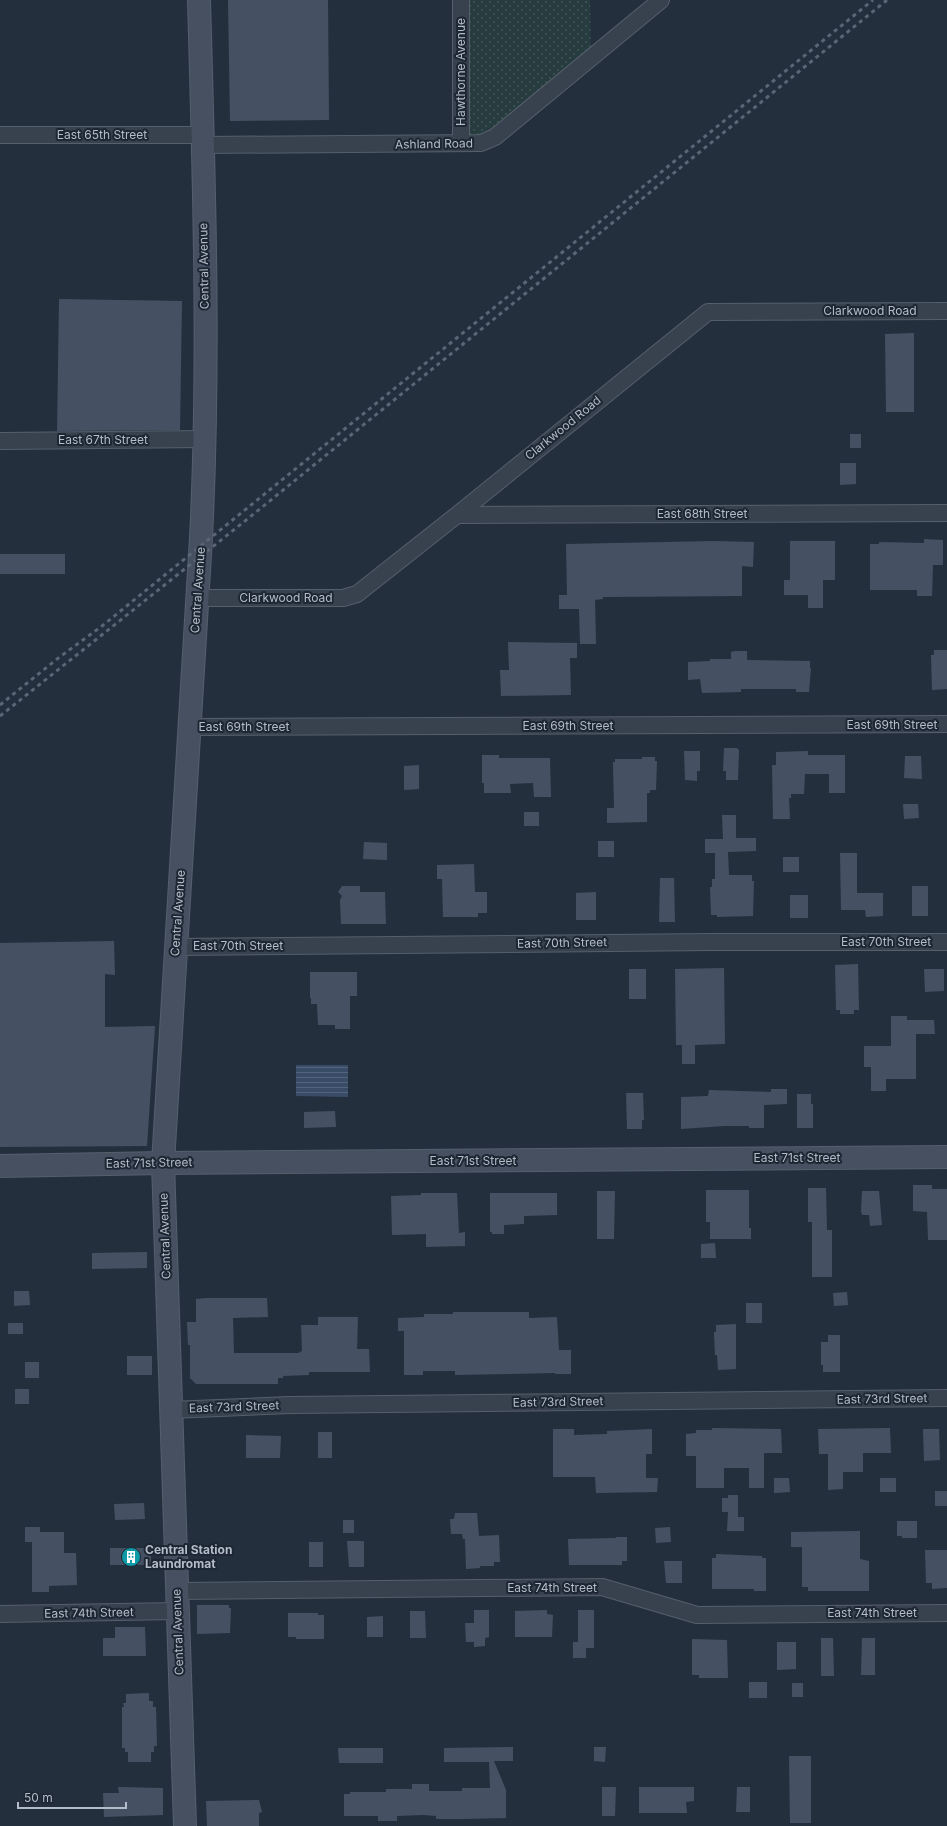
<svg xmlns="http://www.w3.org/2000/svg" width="947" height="1826" font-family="Inter,sans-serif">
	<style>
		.grass { fill: url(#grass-dots) }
		.water { fill: url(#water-rules) }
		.building { fill: #455162 }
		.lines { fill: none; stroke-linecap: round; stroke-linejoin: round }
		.street-casing { stroke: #565f6c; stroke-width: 18 }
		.secondary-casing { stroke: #565f6c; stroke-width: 24 }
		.street { stroke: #38414e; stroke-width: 16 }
		.secondary { stroke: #465061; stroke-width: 22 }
		.rail { stroke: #5a6575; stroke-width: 3; stroke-dasharray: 4 4; stroke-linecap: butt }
		.labels { text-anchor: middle; stroke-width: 4; stroke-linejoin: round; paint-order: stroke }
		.street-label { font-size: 12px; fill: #b4bcc9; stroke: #1d2633 }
		.poi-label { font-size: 12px; font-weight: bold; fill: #b4bcc9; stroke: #1d2633; text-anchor: start }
	</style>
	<defs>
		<pattern id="grass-dots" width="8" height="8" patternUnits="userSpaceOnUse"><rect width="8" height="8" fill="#263c3f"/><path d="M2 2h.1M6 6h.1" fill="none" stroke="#435659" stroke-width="1.8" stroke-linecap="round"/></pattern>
		<pattern id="water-rules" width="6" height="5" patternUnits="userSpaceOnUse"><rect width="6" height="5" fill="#394c67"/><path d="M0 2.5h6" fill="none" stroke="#53647b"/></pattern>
	</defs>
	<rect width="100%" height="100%" fill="#242f3e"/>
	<path class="grass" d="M461 0H590L591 59 495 137 461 143Z"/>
	<path class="water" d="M296 1065H348V1097L296 1096Z"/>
	<path class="building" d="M228 0H328L329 120 230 121Z
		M59 299 182 301 180 430 57 431Z
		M914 333V412H886L885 334Z
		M850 434H861V448H850Z
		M840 463H856V484L840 485Z
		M924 539 943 540V565H933L932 596H917V590H870V544H879V542L924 543Z
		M715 541 754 542 753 567 742 566V596L603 597V599L595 600 596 644H580L579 609H559V595H567L566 544Z
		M790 541H835V580H823V608H808V595H784V580H790Z
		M0 554H65V574H0Z
		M508 642 577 643V658H570L571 695 501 696 500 670H509Z
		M934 650H947V689L932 690 931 655H934Z
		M735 651H747V660L810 661V668H811L809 692H796V689H741V692L702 693 700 679 688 680V662L710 661V659H731V652Z
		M724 748H737L739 750 738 780H726V771H723Z
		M684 751H700V771H697V781L685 780Z
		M808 751V755H845V793H829V774H805L804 794H791V798H789L790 819H773L772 765H776V752Z
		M482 755H499V758H550L551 797H534L533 783 510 784 511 793H484V783H482Z
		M905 756H921L922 779 904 778Z
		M642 757H655V761H657L656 790H650V793H647V822L607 823V808H614L613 762H615V759H642Z
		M419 765V789L404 790V766Z
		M903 804H918L919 818 904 819Z
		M524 812H539V826H524Z
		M722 815H736V838H756V851L728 852 729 875H752V881H754L753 916 717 917V915H711L710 887H712V879H715V853H705V839H723Z
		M598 841H614V857H598Z
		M364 842 387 843V860L363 859Z
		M840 853H857V893H883V916L866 917 865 910H841Z
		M783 857H799V872H783Z
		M474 864 475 892H487V913H478V917H443L442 879H437V865Z
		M660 878H674L675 922H659Z
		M342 886H360V892H385L386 924H341L340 900 342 896 338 892Z
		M912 886H928V916H912Z
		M596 892V920H576V893Z
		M790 895H808V918H790Z
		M114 941 115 975 105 974V1027L155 1026 147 1146 0 1147V943Z
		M858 964 859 1010H854V1014H840V1010H836L835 965Z
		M724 968 725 1044 695 1045V1064H682V1045H676L675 969Z
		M629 969H646V999H629Z
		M924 969H944V991L925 992Z
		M310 972H357V996H350V1029H335V1025H318L317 1004H311V998H310Z
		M891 1016H907V1020H934L935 1034H916V1079H886V1091H871V1067H864V1046H891Z
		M771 1089H787V1104L764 1105V1128H749V1126H724L681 1129V1097L708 1096 709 1090 771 1092Z
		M626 1093H643L644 1120H642V1129H627Z
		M797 1094H811V1104H813V1128H797Z
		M335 1111 336 1127 304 1128V1112Z
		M913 1185H932V1189H947V1240H928L927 1212 913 1211Z
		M808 1188H826L827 1230H832V1277H812V1222H808Z
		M706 1190H749V1228H751V1239H710V1222H706Z
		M597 1191H615L614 1239H597Z
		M862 1191H879L882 1225 870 1226 869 1215H862V1213H861Z
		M421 1193H457L459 1233 465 1232V1246L426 1247V1234L392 1235 391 1196 421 1195Z
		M490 1193H557V1215L524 1216V1224L504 1225V1234H492V1232H490Z
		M715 1243 716 1258H701V1244Z
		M147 1252V1268L92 1269V1253Z
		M14 1291H29L30 1305 14 1306Z
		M847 1292 848 1305 834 1306 833 1293Z
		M207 1298H267L268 1317 233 1318 234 1353H298L302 1351 301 1325H318V1317H358L357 1349H369L370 1372H309V1375L283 1376V1378H278V1384H196L190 1378V1345H188L187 1322H196V1299Z
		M746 1303H762V1323H746Z
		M453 1312H529V1318L557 1317 559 1350H571V1374H555V1373L455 1375V1371H423V1375H404V1331H398V1318L424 1317V1314H453Z
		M8 1323H23V1334H8Z
		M736 1324V1369L718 1370 717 1355H715L714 1332H716V1325Z
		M828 1335H840V1372H823V1365H821V1342H828Z
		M127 1356H152V1375H127Z
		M25 1362H39V1378H25Z
		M15 1389H29V1404H15Z
		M712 1428 781 1429 782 1453H764V1488H749V1468H724V1488H696V1456H686V1434L696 1433V1430H712Z
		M890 1428 891 1453H863V1472H843V1489L828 1490V1454H819L818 1429Z
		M553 1429H574V1435L607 1434V1431L652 1429V1454H646V1478H658L657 1492 596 1493 595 1477H553Z
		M923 1429H939L940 1460 924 1461Z
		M318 1432H332V1458H318Z
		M246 1435 281 1436 280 1458H246Z
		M774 1478H789L790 1492 774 1493Z
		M880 1478H896V1492H880Z
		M935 1491H947V1506H935Z
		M728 1495H738V1517H744V1531H727L728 1512H722V1498H728Z
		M144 1503 145 1519 115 1520 114 1504Z
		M455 1513H477L479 1536 499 1535 500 1562H494V1566H480V1568L466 1569 465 1539H463L462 1534H451L450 1519H454Z
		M343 1520H354V1533H343Z
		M897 1521H917V1538H902V1536H897Z
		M25 1527H40V1532H64V1553H76L77 1585 49 1586V1592H32V1542H25Z
		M670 1527 671 1542 656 1543 655 1528Z
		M860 1531V1559L869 1561V1591H808V1587H802V1547H791V1532Z
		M616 1537H627V1561H622V1565H569L568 1539 616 1538Z
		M347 1541H364V1567H349Z
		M309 1542H323V1567H309Z
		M110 1548H151V1565H110Z
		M925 1550H947V1588L932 1589V1583H926Z
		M716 1554 762 1556V1558H766V1591H754V1589H712V1558H716Z
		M664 1561H682V1583H666Z
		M197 1605H229V1608H231L230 1633 197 1634Z
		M474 1610H489V1637L485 1638V1646L474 1647V1642H466L465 1623H474Z
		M547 1610V1614L553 1615 552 1637H515V1611Z
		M578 1610H594V1648H586V1658H573V1642H578Z
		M410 1611H425L426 1638H410Z
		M288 1613H318V1615H324V1639H296V1637H288Z
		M383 1616V1637H367V1617Z
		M115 1627H145L146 1656H103V1638H115Z
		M821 1638H833L834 1676H821Z
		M862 1638H875V1675H861Z
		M692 1639 727 1640 728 1678H699V1675H692Z
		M777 1642H796V1669L777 1670Z
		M749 1682H767V1698H749Z
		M792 1683H803V1697H792Z
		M149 1693V1701H153V1707H156L157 1746H154V1752H151V1762H128V1752H125V1748H122V1707H124L123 1703H126V1694Z
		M513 1747V1761H494L506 1790V1818L463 1819H436V1816L423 1815 397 1816V1821H378V1816H344V1794H350V1792H386V1789H412V1784H429V1791H462V1788H490L489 1762H444V1748Z
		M594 1747H606L605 1762 594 1761Z
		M338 1748H383V1763H339Z
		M789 1756H811V1823H790Z
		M118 1787 163 1788V1815L104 1817 103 1793H119Z
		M602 1787H616L615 1816H602Z
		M639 1787H694V1801L686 1802 687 1813H639Z
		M737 1787H750V1812H736Z
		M259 1800 262 1812 259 1813V1826H207L206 1801Z"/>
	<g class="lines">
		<defs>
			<path id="street" d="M461 0V143
				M0 135H203
				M203 145 481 143 495 137 661 0
				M0 441 206 439
				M457 515 947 513
				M197 598H343L357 594 457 515 708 312 947 311
				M190 727 947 724
				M176 947 711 942H947
				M170 1410 289 1405 947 1398
				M177 1591 602 1587 697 1615 947 1613
				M0 1614 177 1611"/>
			<path id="secondary" d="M0 1166 163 1163 947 1157
				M185 1826 163 1163 201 538C210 359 204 179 199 0"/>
		</defs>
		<use href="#street" class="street-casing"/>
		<use href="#secondary" class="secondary-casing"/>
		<use href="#street" class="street"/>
		<use href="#secondary" class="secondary"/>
		<path class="rail" d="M0 705 57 659 102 626 873 0
			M0 716 245 521 887 0"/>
	</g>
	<defs>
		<symbol id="building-disc" viewBox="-11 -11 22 22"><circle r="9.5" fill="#0f9aa8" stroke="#1d2633"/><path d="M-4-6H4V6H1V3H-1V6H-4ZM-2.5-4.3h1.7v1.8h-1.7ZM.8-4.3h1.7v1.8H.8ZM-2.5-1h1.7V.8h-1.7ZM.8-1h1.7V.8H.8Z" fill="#fff"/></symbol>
	</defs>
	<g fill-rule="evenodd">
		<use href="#building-disc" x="120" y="1546" width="22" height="22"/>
	</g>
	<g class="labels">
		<g class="street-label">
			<text transform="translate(461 72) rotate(-90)" y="4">Hawthorne Avenue</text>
			<text x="102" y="139">East 65th Street</text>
			<text transform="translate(434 144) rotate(-1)" y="4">Ashland Road</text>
			<text transform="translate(204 266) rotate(-91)" y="4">Central Avenue</text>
			<text x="870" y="315">Clarkwood Road</text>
			<text transform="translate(563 428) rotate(-39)" y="4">Clarkwood Road</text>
			<text x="103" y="444">East 67th Street</text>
			<text x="702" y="518">East 68th Street</text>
			<text transform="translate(198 590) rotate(-86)" y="4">Central Avenue</text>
			<text x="286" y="602">Clarkwood Road</text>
			<text x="892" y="729">East 69th Street</text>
			<text x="568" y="730">East 69th Street</text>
			<text x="244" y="731">East 69th Street</text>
			<text transform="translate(178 913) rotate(-86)" y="4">Central Avenue</text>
			<text x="886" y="946">East 70th Street</text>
			<text transform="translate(562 943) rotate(-1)" y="4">East 70th Street</text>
			<text x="238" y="950">East 70th Street</text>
			<text x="797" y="1162">East 71st Street</text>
			<text x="473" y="1165">East 71st Street</text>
			<text transform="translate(149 1163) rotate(-1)" y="4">East 71st Street</text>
			<text transform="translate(165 1236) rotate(-92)" y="4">Central Avenue</text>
			<text transform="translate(882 1399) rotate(-1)" y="4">East 73rd Street</text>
			<text transform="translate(558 1402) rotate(-1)" y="4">East 73rd Street</text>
			<text transform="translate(234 1407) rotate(-2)" y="4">East 73rd Street</text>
			<text x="552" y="1592">East 74th Street</text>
			<text transform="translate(89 1613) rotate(-1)" y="4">East 74th Street</text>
			<text x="872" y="1617">East 74th Street</text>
			<text transform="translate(178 1632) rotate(-92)" y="4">Central Avenue</text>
		</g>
		<g class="poi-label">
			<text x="145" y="1554">Central Station<tspan x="145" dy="14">Laundromat</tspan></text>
		</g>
	</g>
	<path d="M18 1802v6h108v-6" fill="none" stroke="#b4bcc9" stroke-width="2"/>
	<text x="24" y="1802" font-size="12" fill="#b4bcc9" stroke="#1d2633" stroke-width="3" paint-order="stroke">50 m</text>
</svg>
